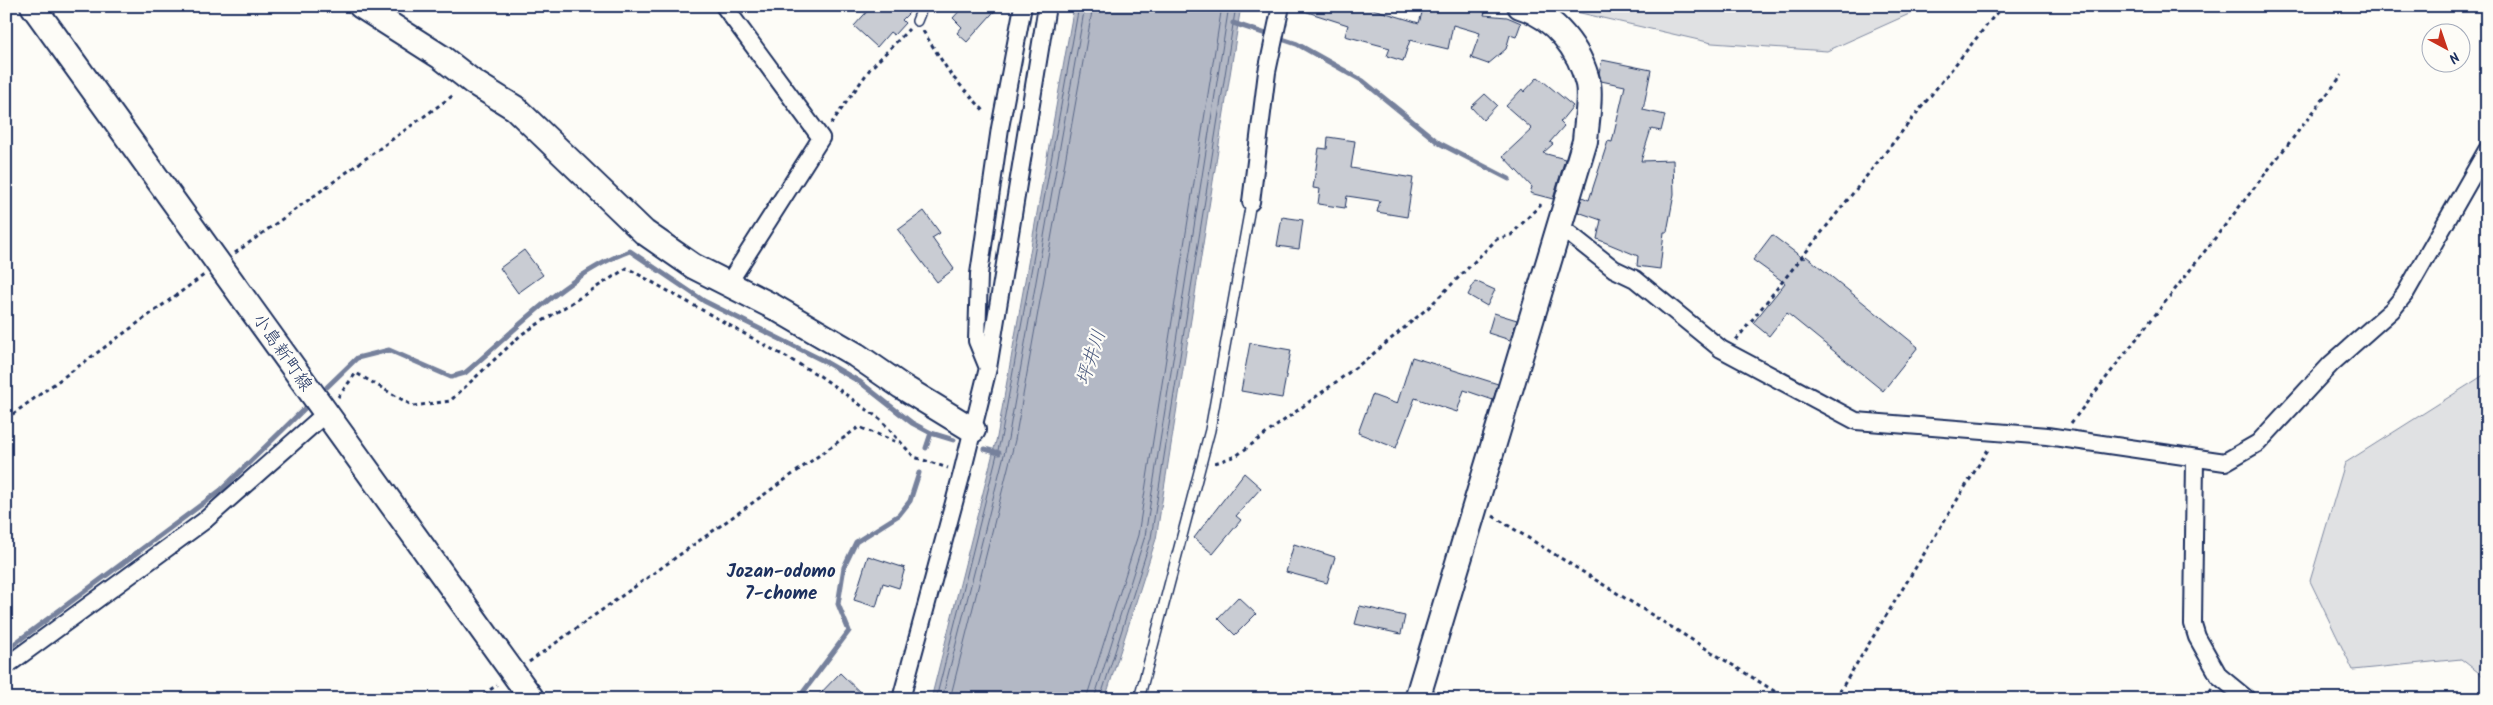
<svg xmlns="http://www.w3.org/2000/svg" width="2493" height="705" font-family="Kalam,'Klee One',sans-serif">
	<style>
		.green { fill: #e0e1e3; stroke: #7e88a0 }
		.water { fill: #b3b8c5; stroke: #76819c }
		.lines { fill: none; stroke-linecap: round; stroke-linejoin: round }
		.shore { stroke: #586687; stroke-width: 1 }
		.stream { stroke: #76819c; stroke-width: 5 }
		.building { fill: #c9ccd3; stroke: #1b2f5e }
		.lane-casing { stroke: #1b2f5e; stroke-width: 12 }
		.street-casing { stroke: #1b2f5e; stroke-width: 20 }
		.secondary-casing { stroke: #1b2f5e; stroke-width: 28 }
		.path { stroke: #1b2f5e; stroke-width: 3; stroke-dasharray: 4 4; stroke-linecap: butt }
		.lane { stroke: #fdfcf7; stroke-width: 9 }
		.street { stroke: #fdfcf7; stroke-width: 16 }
		.secondary { stroke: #fdfcf7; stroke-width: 24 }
		.labels { text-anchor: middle; stroke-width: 4.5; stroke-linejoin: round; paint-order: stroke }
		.street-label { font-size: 18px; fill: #1b2f5e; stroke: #fdfcf7 }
		.water-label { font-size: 19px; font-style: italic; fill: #49587d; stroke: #fdfcf7 }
		.neighbourhood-label { font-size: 19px; font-weight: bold; fill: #1b2f5e; stroke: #fdfcf7 }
	</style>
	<rect width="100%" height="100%" fill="#fdfcf7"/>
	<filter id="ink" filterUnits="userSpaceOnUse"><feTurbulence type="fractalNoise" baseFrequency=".02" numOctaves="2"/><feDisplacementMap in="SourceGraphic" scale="10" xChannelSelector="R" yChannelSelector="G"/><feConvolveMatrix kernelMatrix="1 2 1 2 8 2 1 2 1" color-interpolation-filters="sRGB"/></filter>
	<g filter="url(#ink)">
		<path class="green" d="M1550 6H1927L1827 51 1712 43Z
			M2487 373V679L2461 659 2353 670 2310 581 2345 463Z"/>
		<path class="water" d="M1074 6H1241L1156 539 1105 699H931L997 437Z"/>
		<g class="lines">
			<path class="shore" d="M936 699 1001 438 1079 6
				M942 699 1008 439 1085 6
				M950 699 1015 440 1093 6
				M1086 699 1138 535 1222 6
				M1094 699 1145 536 1229 6
				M1100 699 1151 538 1236 6"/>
			<path class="stream" d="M1233 23 1297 44 1363 81 1439 143 1509 179
				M327 387 357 358 389 350 451 377 465 373C515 331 568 273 630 251L704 301 822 360 860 382 912 423 931 433 954 440
				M926 448 931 433
				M985 449 999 453
				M6 650 221 490 304 409
				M798 699 849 631 838 604 844 567 856 542 899 515 910 501 919 473"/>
		</g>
		<path class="building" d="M872 6H902L909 13 902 20 905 23 894 35 890 32 877 47 854 26Z
			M964 6H999L967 42 957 33 962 27 953 18Z
			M1298 6H1363L1419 23 1424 6 1470 9V6H1487L1484 15 1507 17 1521 23 1516 37 1510 35 1506 49 1488 64 1471 58 1480 33 1453 25 1448 49 1410 40 1403 61 1387 56 1390 48 1345 36 1348 25 1298 9Z
			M1602 60 1651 70 1643 110 1665 115 1661 131 1651 129 1641 161 1673 160 1674 194 1667 232H1664L1660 269 1637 266 1638 256 1597 239 1601 220 1578 212 1582 197 1589 200 1608 141 1612 142 1625 86 1601 81 1599 73Z
			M1538 77 1573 106 1560 122 1564 126 1550 142 1553 144 1543 153 1565 159 1553 199 1530 193 1532 187 1503 156 1532 129 1506 106 1522 89 1524 92Z
			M1485 94 1497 105 1483 120 1471 107Z
			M1328 137 1355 141 1351 168 1413 178 1407 217 1377 212 1380 201 1347 196 1345 208 1318 204 1320 189 1313 188 1319 148 1327 149Z
			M924 211 940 233 932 238 954 269 937 282 898 230Z
			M1282 217 1303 220 1299 249 1277 246Z
			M1772 235 1804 259 1806 256 1918 347 1883 391 1787 313 1769 336 1753 323 1785 283 1753 260Z
			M524 250 543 275 518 293 500 268Z
			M1475 281 1495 290 1487 306 1468 295Z
			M1494 313 1517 320 1510 340 1488 333Z
			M1250 343 1291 350 1282 398 1241 391Z
			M1412 357 1498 384 1493 400 1464 390 1457 412 1415 398 1396 448 1358 433 1372 395 1397 404Z
			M1244 473 1261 488 1236 516 1241 520 1213 554 1194 538Z
			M1294 544 1335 557 1327 583 1286 572Z
			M868 556 905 568 899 588 883 583 876 607 854 600Z
			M1238 597 1256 614 1235 635 1218 618Z
			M1360 606 1405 616 1401 634 1355 624Z
			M840 673 867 699H815Z"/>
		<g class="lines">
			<defs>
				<path id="lane" d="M917 21 923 6
					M1139 699 1210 430 1251 202"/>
				<path id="street" d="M724 6 821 138 728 284
					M1251 202 1267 72 1281 6
					M1561 227 1614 269 1635 279 1721 349 1856 421 2047 436 2225 462 2258 443 2331 364 2392 310 2405 294 2487 150
					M988 368 977 341 979 274 1000 128 1023 6
					M2195 459 2193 624 2197 637 2219 676 2247 699
					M6 666 204 521 326 413
					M901 699 962 473 988 368 1047 6"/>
				<path id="secondary" d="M33 6 532 699
					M361 6 441 57 473 82 515 108 644 232 693 266 774 307 856 355 901 386 973 430
					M1417 699 1585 141C1586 126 1591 98 1588 84 1580 49 1555 17 1520 6"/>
			</defs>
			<use href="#lane" class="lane-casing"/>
			<use href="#street" class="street-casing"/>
			<use href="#secondary" class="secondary-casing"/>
			<path class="path" d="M923 31 951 75 986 113
				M831 124 870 69 909 29
				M235 253 455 94
				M1736 340 2002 6
				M338 397 356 373 413 406 450 401 522 334 627 268 820 376 880 419 914 457 948 468
				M6 419 204 275
				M2071 423 2342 75
				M1215 463 1236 456 1367 359 1429 307 1497 239 1511 235 1540 205 1543 209
				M1493 516 1787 699
				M529 662 859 427 899 443
				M477 699 497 685
				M1835 699 1989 448
				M2205 699 2212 689"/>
			<use href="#lane" class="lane"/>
			<use href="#street" class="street"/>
			<use href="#secondary" class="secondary"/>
		</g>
	</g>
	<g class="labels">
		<g class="street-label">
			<text transform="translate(283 352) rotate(55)" y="6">小島新町線</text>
		</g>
		<g class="water-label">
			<text transform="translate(1090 357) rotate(-72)" y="7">坪井川</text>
		</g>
		<g class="neighbourhood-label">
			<text x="781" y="577">Jozan-odomo<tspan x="781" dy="22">7-chome</tspan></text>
		</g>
	</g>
	<rect width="2493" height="705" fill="none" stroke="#fdfcf7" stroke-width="25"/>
	<rect x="12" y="12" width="2468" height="680" fill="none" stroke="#1b2f5e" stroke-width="2" filter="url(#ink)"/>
	<g transform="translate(2446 48) rotate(140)"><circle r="24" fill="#fdfcf7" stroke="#a3aaba"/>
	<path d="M0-4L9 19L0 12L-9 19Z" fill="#c8321e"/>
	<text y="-8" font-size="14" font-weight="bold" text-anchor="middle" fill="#1b2f5e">N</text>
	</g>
</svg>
